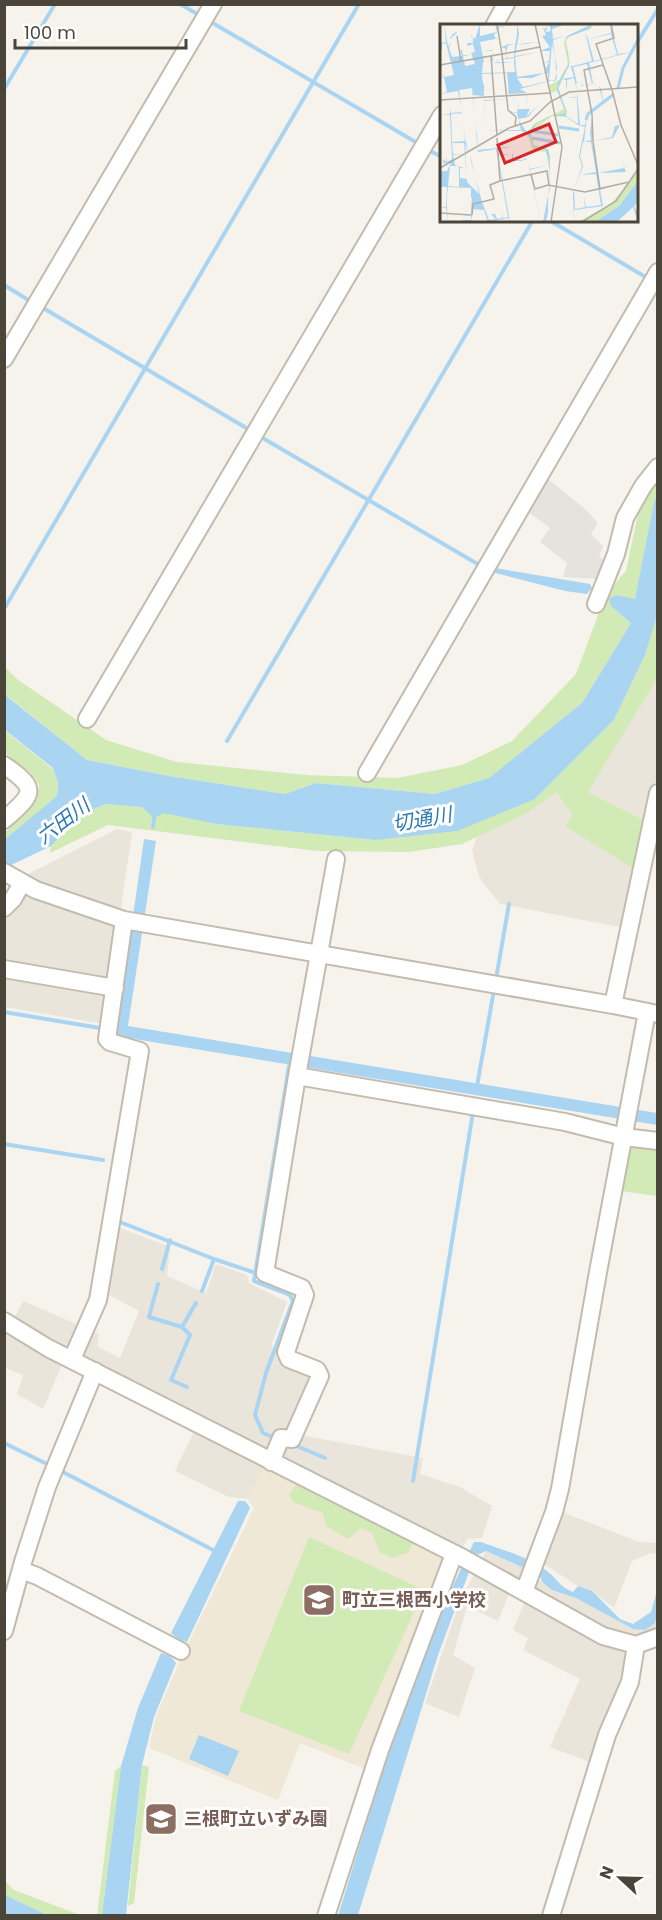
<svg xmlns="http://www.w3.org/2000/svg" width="662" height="1920" font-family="Poppins,'Noto Sans JP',sans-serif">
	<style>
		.residential { fill: #eae5da }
		.industrial { fill: #e6e2dd }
		.education { fill: #efe8d6 }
		.green { fill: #d2eab5 }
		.water { fill: #a9d4f2 }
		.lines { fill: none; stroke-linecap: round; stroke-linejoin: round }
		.stream { stroke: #a9d4f2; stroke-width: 4 }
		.minor-casing { stroke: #c2bbae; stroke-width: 20 }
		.minor { stroke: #fff; stroke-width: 16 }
		.labels { text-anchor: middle; stroke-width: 6; stroke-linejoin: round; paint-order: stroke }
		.education-label { font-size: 18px; font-weight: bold; fill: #785e54; stroke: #fff; text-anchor: start }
		.water-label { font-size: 20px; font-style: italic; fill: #2e7ab2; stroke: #fff }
		.inset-river { fill: none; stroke: #a9d4f2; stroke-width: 3 }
		.inset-road { fill: none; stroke: #b2ada4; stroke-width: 1.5 }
		.view { fill: #d62828; fill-opacity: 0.15; stroke: #d62828; stroke-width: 3 }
		.inset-edge { fill: none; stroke: #4b4439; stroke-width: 3 }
	</style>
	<rect width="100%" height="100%" fill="#f6f3ec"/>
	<path class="residential" d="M657 679V775L648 822 588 792Z
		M556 792 572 814 565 825 637 871 625 928 500 904 479 877 472 850 477 836 529 812Z
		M117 829 132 832 104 1024 5 1007V916L25 893 28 874Z
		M117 1227 170 1247 167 1276 206 1293 216 1264 247 1275 249 1283 287 1302 271 1346 327 1371 301 1435 423 1458 420 1474 460 1487 492 1506 482 1538 467 1539 459 1554 268 1458 248 1499 229 1497 175 1471 199 1421 64 1360 43 1409 17 1394 23 1375 5 1368 4 1323 13 1320 23 1301 99 1334 97 1346 120 1358 139 1311 104 1292Z
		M550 1507 639 1542 656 1543 657 1536V1554L651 1553 632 1561 614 1608 592 1591 578 1586 530 1555Z
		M486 1551 522 1567 552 1590 576 1598 633 1629 655 1623 657 1618V1643L642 1646 601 1766 550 1747 580 1679 523 1650 528 1638 513 1630 526 1598 510 1591 498 1621 467 1606 453 1655 475 1668 459 1717 425 1703 459 1604Z"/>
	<path class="industrial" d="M545 477 584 508 598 523 591 534 603 546 599 557 609 562 600 579 563 577 567 563 540 542 550 528 526 510Z"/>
	<path class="education" d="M263 1467 442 1556 445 1565 413 1635 365 1769 300 1743 278 1800 149 1748 156 1716 182 1656 254 1508 248 1499Z"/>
	<path class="green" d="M657 480V495L654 502 635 600 616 595 611 606 631 623 582 703 489 778 435 794 316 783 285 794 169 776 87 760 5 694 4 666 17 679 106 740 177 762 306 775 397 778 462 765 512 741 576 674 606 594 626 571 641 500Z
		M657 616V679L588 792 648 822 637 871 565 826 572 814 556 792 529 812 462 844 409 852 317 851 108 825 50 853 51 846 80 815 105 804 142 807 216 824 375 840 535 799 614 720 645 655Z
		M4 730 53 769 58 783 57 796 5 839V833L37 799 39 785 30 772 5 753Z
		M630 1142 657 1146V1196L621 1191Z
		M297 1484 413 1542 409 1552 392 1558 380 1552 372 1533 361 1528 348 1539 326 1526 323 1513 293 1502 289 1494Z
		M309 1537 424 1590 349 1754 239 1711Z
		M142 1765 149 1767 134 1903 128 1906Z
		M121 1766 102 1915 97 1916 115 1771Z
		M4 1880 14 1890 80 1915H47L5 1895Z"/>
	<path class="water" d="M657 495V616L645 655 614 720 535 799 457 831 375 840 216 824 164 813 154 818 142 807 105 804 80 815 51 846 5 868V839L57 796 58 783 53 768 5 730 4 694 87 760 169 776 285 794 316 783 435 794 489 778 582 703 631 623 611 606 609 599 616 595 635 599 654 502Z
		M495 568 590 584 592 588 587 594 565 591 492 572Z
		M144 839 156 841 128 1026 657 1113V1125L116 1036Z
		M238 1501H245L250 1508 187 1642 178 1639 171 1633Z
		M474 1542H481C502 1550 529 1557 547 1571 557 1579 561 1588 573 1592L578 1586 592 1591 620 1619 633 1624 651 1612 657 1591V1616L655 1623 645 1630 633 1629 576 1598 552 1590 542 1582 539 1573 526 1566 522 1567 486 1551 475 1556 438 1655 358 1915 338 1916C377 1790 414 1660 474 1542Z
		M161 1653 170 1656 176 1663 154 1717 142 1765 126 1915H102L121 1766 138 1708Z
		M199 1735 239 1751 228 1776 189 1759Z
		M4 1895H5L47 1915H5Z"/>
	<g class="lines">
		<path class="stream" d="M180 4 199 15
			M211 22 419 144
			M636 44 658 9
			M4 89 55 4
			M428 150 442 157
			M549 220 649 279
			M4 285 30 301
			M43 308 248 429
			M261 437 481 566
			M4 609 359 4
			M227 741 533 220
			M153 827 155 813
			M496 979 509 904
			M4 1012 100 1028
			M477 1086 494 990
			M4 1144 103 1160
			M120 1222 214 1259 256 1273
			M162 1269 170 1240
			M158 1284 149 1317 182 1327 190 1335 171 1380 187 1387
			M202 1291 214 1259
			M182 1327 196 1303
			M273 1437 263 1433 255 1415 266 1373 293 1301 290 1295 254 1281 289 1066
			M4 1443 47 1464
			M292 1444 325 1458
			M61 1471 213 1550
			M413 1481 473 1112
			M4 1596 7 1590"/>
		<defs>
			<path id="minor" d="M494 26 506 4
				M4 359 213 4
				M596 604 616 554 625 518 643 486 658 467
				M87 719 442 115
				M4 765C39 789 34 794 4 820
				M367 773 658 272
				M336 859 297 1076 565 1122 624 1137 658 1141
				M4 872 36 890 124 920 613 1005 658 1014
				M4 908 13 899 22 883
				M4 969 115 988
				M613 1005 658 793
				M4 1321 48 1348 463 1558 603 1636 636 1645 658 1637
				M72 1359 98 1300 140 1051 110 1042 107 1039 124 920
				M271 1462 281 1438 292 1439 320 1376 317 1370 289 1359 286 1352 305 1295 302 1288 265 1273 297 1076
				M21 1570 37 1576 181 1651
				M524 1592 554 1512 560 1489 598 1272 647 1012
				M4 1631 23 1562 47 1487 95 1371
				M326 1916 380 1750 454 1554
				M551 1916 607 1735 630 1682 636 1645"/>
		</defs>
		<use href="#minor" class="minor-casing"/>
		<use href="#minor" class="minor"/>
	</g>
	<defs>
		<symbol id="school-square" viewBox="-11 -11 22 22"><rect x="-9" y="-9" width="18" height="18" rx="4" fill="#8d6e63" stroke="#fff"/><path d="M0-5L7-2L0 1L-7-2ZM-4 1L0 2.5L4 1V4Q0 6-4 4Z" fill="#fff"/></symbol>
	</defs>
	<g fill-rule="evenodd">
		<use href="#school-square" x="300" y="1581" width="38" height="38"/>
		<use href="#school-square" x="142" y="1800" width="38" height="38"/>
	</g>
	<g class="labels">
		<g class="education-label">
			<text x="342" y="1606">町立三根西小学校</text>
			<text x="184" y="1825">三根町立いずみ園</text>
		</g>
		<g class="water-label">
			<text transform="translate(422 819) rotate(-10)" y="7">切通川</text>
			<text transform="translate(63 821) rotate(-37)" y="7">六田川</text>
		</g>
	</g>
	<g transform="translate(440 24)">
		<rect width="198" height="198" fill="#f6f3ec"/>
		<path d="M153 0 151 5 130 11 126 17 130 39 118 66 127 87 126 93 112 92 91 108 94 121 104 123 101 125H105L107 128 109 136V145L106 128 93 127 87 111 94 123 98 124 94 122 87 109 95 99 124 85 117 67 110 69 108 62 119 56 128 40 124 19 126 13ZM198 147V157L179 182 155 198H137L171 180Z" fill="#d2eab5"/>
		<path d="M4 0 8 22 11 19 10 14 13 10 7 0 13 10 16 8 17 9 10 15 11 18 9 24 12 33 22 32 20 26H22L23 31H31L23 32 25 42 35 40 31 29 35 28 33 20 28 22 27 19H33V13H31V11L35 15 40 0H47L40 2V12L57 8 55 0 57 3 75 0 57 4 58 8 54 10 55 14H59L50 16 52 26 61 24 52 26 53 37 67 34 66 29 68 34 74 33 75 21H68L66 29 65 24H61L68 20 75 21 77 11 59 14 77 11V0L79 10 88 9 79 10 77 21 86 19 99 18 77 21 75 32 100 28 75 33 76 43 101 39 76 43 77 53 104 49 92 54H77L83 63 108 57V49H104L109 38 101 39 109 37 110 27H100L110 23 102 12 106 11 103 4 106 5V0L107 5 106 6V8L111 7 109 0H126L112 5 113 15 125 12 113 16 117 55 80 65 87 69V75L101 76 103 84 101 76 87 75 86 85H90L86 93 98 81 88 93 78 95 88 110 94 101 108 93 126 89 117 66 118 59 129 39 125 18 127 12 152 0 149 5 126 14 125 18 128 29 129 43 152 37 147 16 127 20 147 16 145 8 148 15 171 9 170 0 178 30 191 28 149 39 153 59 161 64 164 81 159 63 154 59 142 62 141 58 136 59 137 66 134 54 127 56V61L126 66V56L122 55 134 53 131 43H128L118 63 126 87V92L138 100 137 74H127L137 73V67L140 101H145L147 92 144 118 151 116 150 108 152 94V117L172 113 175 102 180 101 173 114 152 117 158 149 184 144 183 139 192 135 183 139 186 148 158 149 160 165 178 160 160 166 163 182 134 186V198L133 169 142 142 139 132 145 103 138 101 125 92H112L96 100 90 111 94 122 108 125 110 133V165L115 166 110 165 108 171V188L106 197 103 198 110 160 109 136 107 130 98 132 107 130 106 126 94 123 89 112 82 107H46L44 72 33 71 36 109 45 108 37 109 38 126 58 124 57 114 58 124 65 123H71L57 125 58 130H73V135L82 136 87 134 83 115 88 113 83 115 89 145 108 141 89 146 101 197 87 135 81 137H75L72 135V130L58 131 70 198 68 194 48 198 44 186 33 185 31 198H24L22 196H31V185L7 184 8 198 6 184H0L6 183 7 163H0V147H7L11 139H3V135L6 138V132L7 138 12 135 10 91 0 90H10V85L11 89 22 88 18 67 0 70 7 68 4 53 0 54 4 52 1 41 4 53 14 51 6 19 2 20V25H0L1 19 6 18ZM171 10 177 31 154 37 148 15ZM50 16 52 26 44 27H52V37L44 38 40 18ZM112 19 117 44 115 57 109 56ZM74 34V39L58 38 53 39H74L75 48 42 49 43 38ZM147 40 152 60 143 62 141 58 137 59 133 43ZM67 49 68 59 43 60 42 50ZM68 59 69 75 44 76V60ZM32 64 38 128 56 125 68 193 63 194 62 189V194L57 195 55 190H51L56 195 49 196 42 178 27 122 26 118 33 116 26 118 25 114 19 66ZM87 69 86 85H78L79 78 77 89 76 88H72L71 87 69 88 77 89 81 106 46 107 44 77 55 76 56 92 55 76 69 75V70ZM22 89 25 117 12 118 11 90ZM143 118H151L156 148 140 151 156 150 161 181 146 183 144 172 145 183 135 185 134 166 143 142 140 132ZM12 119H24L27 155 20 154V144H24L15 141 13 131 22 130H13ZM25 119 32 138 39 170 27 158ZM10 142H19V163L8 162ZM8 163 31 164V174L7 173ZM7 173 32 174 31 185 7 184ZM198 157V178L194 182 198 190V198L193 183 177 198H155L179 182Z" fill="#a9d4f2" fill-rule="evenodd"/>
		<path class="inset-river" d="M178 64 183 44 198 16M146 96 148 90 174 70M119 103 139 106M92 107 118 111M92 114 120 119"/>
		<path class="inset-road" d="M57 0 62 30 100 23M95 0 122 123 111 198M171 0 174 14 156 20 172 66M17 12 21 37M51 32 57 112M0 41 62 30 68 86 76 93 75 102M172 66 181 101 198 141M0 76 110 69M153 117 152 90 144 46 163 41M153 117 160 165M0 144 69 104 90 97 110 78 129 68 198 63M91 150 95 165 108 161 145 168 189 158M60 157 107 147 109 161M0 189 31 191M32 191 33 180 54 175 50 161 60 157 57 114M142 198 176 177 198 145"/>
		<path class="view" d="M109 100 116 118 65 139 58 121Z"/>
		<rect width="198" height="198" class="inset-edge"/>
	</g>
	<rect width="662" height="1920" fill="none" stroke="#4b4439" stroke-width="12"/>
	<g transform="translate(620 1878) rotate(292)" stroke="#ffffff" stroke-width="4.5" paint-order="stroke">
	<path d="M0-4.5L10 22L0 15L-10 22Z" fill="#4b4439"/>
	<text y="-9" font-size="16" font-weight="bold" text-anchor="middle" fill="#4b4439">N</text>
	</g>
	<path d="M15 39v9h171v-9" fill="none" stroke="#4b4439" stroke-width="3"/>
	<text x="24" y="39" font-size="18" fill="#4b4439" stroke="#ffffff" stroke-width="4.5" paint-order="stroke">100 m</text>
</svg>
